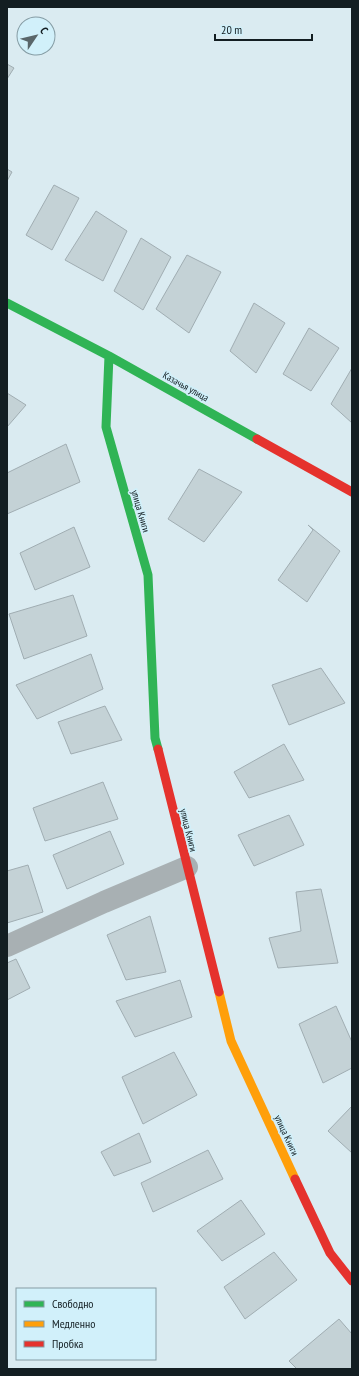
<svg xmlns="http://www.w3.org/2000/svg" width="359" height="1376" font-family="'PT Sans Narrow',sans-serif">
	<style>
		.building { fill: #c4d2d6; stroke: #a0adb2 }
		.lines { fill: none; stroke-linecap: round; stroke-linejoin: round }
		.street { stroke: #a8b0b3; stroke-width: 22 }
		.fast { stroke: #30b455; stroke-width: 9 }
		.slow { stroke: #ff9f0a; stroke-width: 9 }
		.jam { stroke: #e5322d; stroke-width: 9 }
		.labels { text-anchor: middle; stroke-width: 3.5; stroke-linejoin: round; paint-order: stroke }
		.street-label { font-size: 10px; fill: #131e22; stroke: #d1f0fa }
	</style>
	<rect width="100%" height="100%" fill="#daebf1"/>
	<path class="building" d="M7 64 14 68 7 79Z
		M7 169 12 172 7 181Z
		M54 185 79 198 52 250 26 235Z
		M96 211 127 231 103 281 65 260Z
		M141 238 171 257 143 310 114 291Z
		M187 255 221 272 189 333 156 309Z
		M254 303 285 323 256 373 230 351Z
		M309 328 339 348 311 391 283 374Z
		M352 368V423L331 404Z
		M7 393 26 405 7 427Z
		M66 444 80 482 7 514V473Z
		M199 469 242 492 204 542 168 519Z
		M308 525 340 551 307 602 278 580 313 530Z
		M74 527 90 567 35 590 20 553Z
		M73 595 87 636 24 659 9 614Z
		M91 654 103 689 37 719 16 685Z
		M321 668 345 703 289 725 272 685Z
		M105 706 122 740 71 754 58 722Z
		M284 744 304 780 249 798 234 772Z
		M103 782 118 819 45 841 33 808Z
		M289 815 304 845 254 866 238 835Z
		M110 831 124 864 67 889 53 855Z
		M28 865 43 912 7 923V871Z
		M321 889 338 963 278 968 269 938 301 931 296 892Z
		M150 916 166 972 126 980 107 935Z
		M16 959 30 988 7 1000V963Z
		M180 980 192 1017 135 1037 116 1001Z
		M336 1006 352 1042V1068L323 1083 299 1024Z
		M174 1052 197 1095 143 1124 122 1077Z
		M352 1106V1153L328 1131Z
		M139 1133 151 1162 114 1176 101 1152Z
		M208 1150 223 1179 153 1212 141 1183Z
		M241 1200 265 1234 222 1261 197 1231Z
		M274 1252 297 1280 245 1319 224 1287Z
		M339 1319 352 1334V1369H297L289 1361Z"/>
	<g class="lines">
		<path class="street" d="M7 946 104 902 187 867"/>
		<path class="fast" d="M7 303 109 356 257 439
			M109 356 106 427 148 575 155 738 158 749"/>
		<path class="slow" d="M219 992 231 1041 295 1179"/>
		<path class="jam" d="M257 439 352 492
			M158 749 219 992
			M295 1179 330 1253 352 1281"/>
	</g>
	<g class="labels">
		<g class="street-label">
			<text transform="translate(186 386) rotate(29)" y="4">Казачья улица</text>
			<text transform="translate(141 511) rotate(74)" y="4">улица Книги</text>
			<text transform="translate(189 830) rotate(76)" y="4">улица Книги</text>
			<text transform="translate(287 1135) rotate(65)" y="4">улица Книги</text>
		</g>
	</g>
	<rect width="359" height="1376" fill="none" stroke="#131e22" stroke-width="16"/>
	<rect x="16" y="1288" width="140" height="72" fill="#d1f0fa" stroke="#859ca4"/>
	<rect x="24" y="1301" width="20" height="6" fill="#30b455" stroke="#859ca4"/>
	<text x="52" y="1308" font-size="12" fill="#131e22">Свободно</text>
	<rect x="24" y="1321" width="20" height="6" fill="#ff9f0a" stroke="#859ca4"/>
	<text x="52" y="1328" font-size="12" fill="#131e22">Медленно</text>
	<rect x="24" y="1341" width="20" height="6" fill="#e5322d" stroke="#859ca4"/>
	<text x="52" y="1348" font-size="12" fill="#131e22">Пробка</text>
	<g transform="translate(36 36) rotate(55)"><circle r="19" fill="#d1f0fa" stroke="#859ca4"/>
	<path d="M0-3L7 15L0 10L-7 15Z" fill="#59666a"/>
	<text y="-6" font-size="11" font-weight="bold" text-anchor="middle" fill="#131e22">С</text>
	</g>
	<path d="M215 34v6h97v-6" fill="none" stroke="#131e22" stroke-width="2"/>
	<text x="221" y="34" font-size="12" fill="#131e22" stroke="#d1f0fa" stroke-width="3" paint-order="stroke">20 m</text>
</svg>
